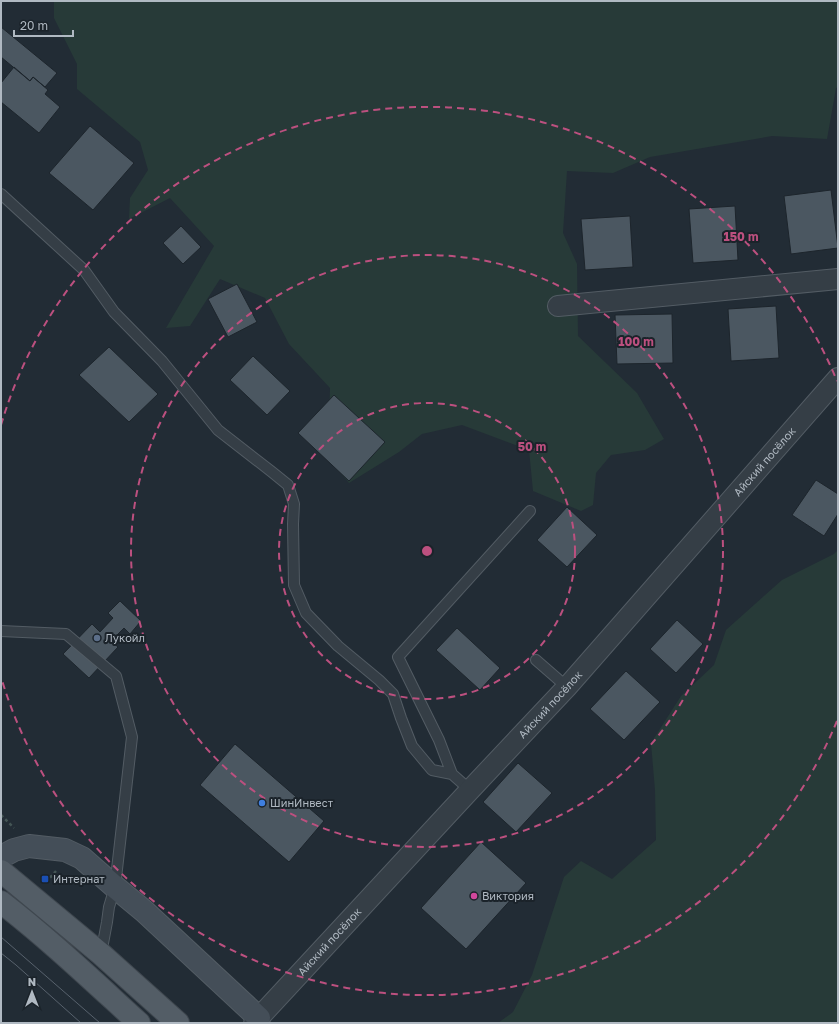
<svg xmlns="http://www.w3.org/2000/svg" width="839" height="1024" font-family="'Golos Text',sans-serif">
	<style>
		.green { fill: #273a38 }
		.building { fill: #4b5761; stroke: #1d252c }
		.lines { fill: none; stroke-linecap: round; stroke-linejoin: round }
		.lane-casing { stroke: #535c64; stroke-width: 12 }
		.street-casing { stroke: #535c64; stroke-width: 22 }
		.secondary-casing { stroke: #535c64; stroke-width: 24 }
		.primary-casing { stroke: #3f474f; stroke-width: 24 }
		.path { stroke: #455; stroke-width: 2.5; stroke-dasharray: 3 3; stroke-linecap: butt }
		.lane { stroke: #353e46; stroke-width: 10 }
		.street { stroke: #353e46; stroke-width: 20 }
		.secondary { stroke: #444e58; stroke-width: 22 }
		.primary { stroke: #535d66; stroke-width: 22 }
		.tram { stroke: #58626d; stroke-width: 1 }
		.ring { fill: none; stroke: #bc507f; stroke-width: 2; stroke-dasharray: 7 5 }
		.service-dot { fill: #5c6f8a; stroke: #1b232a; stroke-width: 1.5 }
		.shop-dot { fill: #3f7fe0; stroke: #1b232a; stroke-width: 1.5 }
		.transit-dot { fill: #1a4fb4; stroke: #1b232a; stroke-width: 1.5 }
		.hotel-dot { fill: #d1479c; stroke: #1b232a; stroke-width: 1.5 }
		.labels { text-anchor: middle; stroke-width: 4; stroke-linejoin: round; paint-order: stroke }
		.street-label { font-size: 11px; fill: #b0b9c2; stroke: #1b232a }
		.poi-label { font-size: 11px; fill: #b0b9c2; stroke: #1b232a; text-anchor: start }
		.centre { fill: #bc507f; stroke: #1b232a; stroke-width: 2 }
		.ring-label { font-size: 12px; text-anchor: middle; font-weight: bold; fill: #bc507f; stroke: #1b232a; stroke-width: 4; stroke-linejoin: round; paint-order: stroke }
	</style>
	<rect width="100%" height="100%" fill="#222c35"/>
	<path class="green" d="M54 1H838V87L836 88 827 139 772 136 650 157 613 173 567 171 563 233 577 264 578 336 637 393 664 439 645 450 611 455 596 473 593 505 581 511 533 491 529 450 462 425 422 434 399 452 349 483 328 458 330 388 289 344 265 298 220 279 190 326 166 328 214 246 170 198 129 219 130 198 148 170 140 142 77 89V64L54 18Z
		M838 550V1023H498L513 1012 532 975 564 877 581 861 612 879 656 840 655 790 651 743 681 696 714 665 726 630 782 580 834 554Z"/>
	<path class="building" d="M1 27 57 73 45 87 33 77 30 81 1 57Z
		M14 67 30 81 33 77 48 90 45 94 60 107 39 133 1 102V83Z
		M90 126 134 163 93 210 49 173Z
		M831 190 838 248 791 254 784 196Z
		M735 206 738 260 693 263 689 209Z
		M630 216 633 267 585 270 581 219Z
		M181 226 201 247 183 264 163 243Z
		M237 284 257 322 228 337 208 299Z
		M776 306 779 358 731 361 728 309Z
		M672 314 673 363 617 364 615 315Z
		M109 347 158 394 129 422 79 375Z
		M253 356 290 391 267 415 230 380Z
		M334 395 385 442 349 481 298 433Z
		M816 480 838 494V514L824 536 792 515Z
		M567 507 597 535 567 567 537 540Z
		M120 601 141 621 130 634 124 628 111 641 118 647 89 678 63 654 92 624 100 632 113 618 108 613Z
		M677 620 703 644 676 673 650 649Z
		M457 628 500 668 480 690 436 650Z
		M626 671 660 702 624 740 590 709Z
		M235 744 324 821 289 862 200 785Z
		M518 763 552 793 516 832 483 802Z
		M481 842 526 883 466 949 421 908Z"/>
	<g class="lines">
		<defs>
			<path id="lane" d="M1 194 84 270 114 312 162 361 218 430 272 472 288 485 294 504 293 524 294 585 306 613 338 646 379 680 393 694 401 718 412 746 432 770 452 774 470 790
				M1 631 66 634 116 676 132 737 115 887 109 907 107 922 101 954
				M536 660 567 687
				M452 774 439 740 398 657 530 511"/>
			<g id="street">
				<path d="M558 306 838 279"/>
				<path id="s1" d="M254 1023 470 790 567 687 838 378"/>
			</g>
			<path id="secondary" d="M1 857 14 850 29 846 65 850 82 858 115 887 144 911 259 1018"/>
			<path id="primary" d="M1 871 101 954 178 1023
				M1 902C49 939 94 982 139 1023"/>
		</defs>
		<use href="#lane" class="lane-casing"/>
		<use href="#street" class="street-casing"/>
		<use href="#secondary" class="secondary-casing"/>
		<use href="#primary" class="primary-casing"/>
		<path class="path" d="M1 815 14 828
			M46 882 56 871"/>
		<use href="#lane" class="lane"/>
		<use href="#street" class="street"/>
		<use href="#secondary" class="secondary"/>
		<use href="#primary" class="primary"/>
		<path class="tram" d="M1 937 100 1023
			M1 953 16 965 81 1023"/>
	</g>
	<g class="ring">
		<circle cx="427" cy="551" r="148"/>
		<circle cx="427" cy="551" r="296"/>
		<path d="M837 721A444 444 0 0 1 1 677M1 425A444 444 0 0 1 837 381"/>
	</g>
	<circle class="service-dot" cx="97" cy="638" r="4"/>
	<circle class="shop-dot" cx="262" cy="803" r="4"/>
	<rect class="transit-dot" x="41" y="875" width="8" height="8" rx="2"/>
	<circle class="hotel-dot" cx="474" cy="896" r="4"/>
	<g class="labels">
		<g class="street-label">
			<text dy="4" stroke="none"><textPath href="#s1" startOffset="759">Айский посёлок</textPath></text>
			<text dy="4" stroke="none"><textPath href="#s1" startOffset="435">Айский посёлок</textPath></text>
			<text dy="4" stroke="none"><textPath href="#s1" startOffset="111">Айский посёлок</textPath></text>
		</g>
		<g class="poi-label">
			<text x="105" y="642">Лукойл</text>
			<text x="270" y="807">ШинИнвест</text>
			<text x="53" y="883">Интернат</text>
			<text x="482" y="900">Виктория</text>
		</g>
	</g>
	<circle cx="427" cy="551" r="6" class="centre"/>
	<g class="ring-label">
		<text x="741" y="241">150 m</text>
		<text x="636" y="346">100 m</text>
		<text x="532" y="451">50 m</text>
	</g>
	<rect width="839" height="1024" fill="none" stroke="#b0b9c2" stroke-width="4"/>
	<g transform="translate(32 992)" stroke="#1b232a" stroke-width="3" paint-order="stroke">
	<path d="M0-3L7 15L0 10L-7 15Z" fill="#b0b9c2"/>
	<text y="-6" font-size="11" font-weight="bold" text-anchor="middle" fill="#b0b9c2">N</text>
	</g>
	<path d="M14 30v6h59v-6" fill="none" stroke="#b0b9c2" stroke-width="2"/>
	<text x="20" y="30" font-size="12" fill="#b0b9c2" stroke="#1b232a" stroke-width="3" paint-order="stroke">20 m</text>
</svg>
